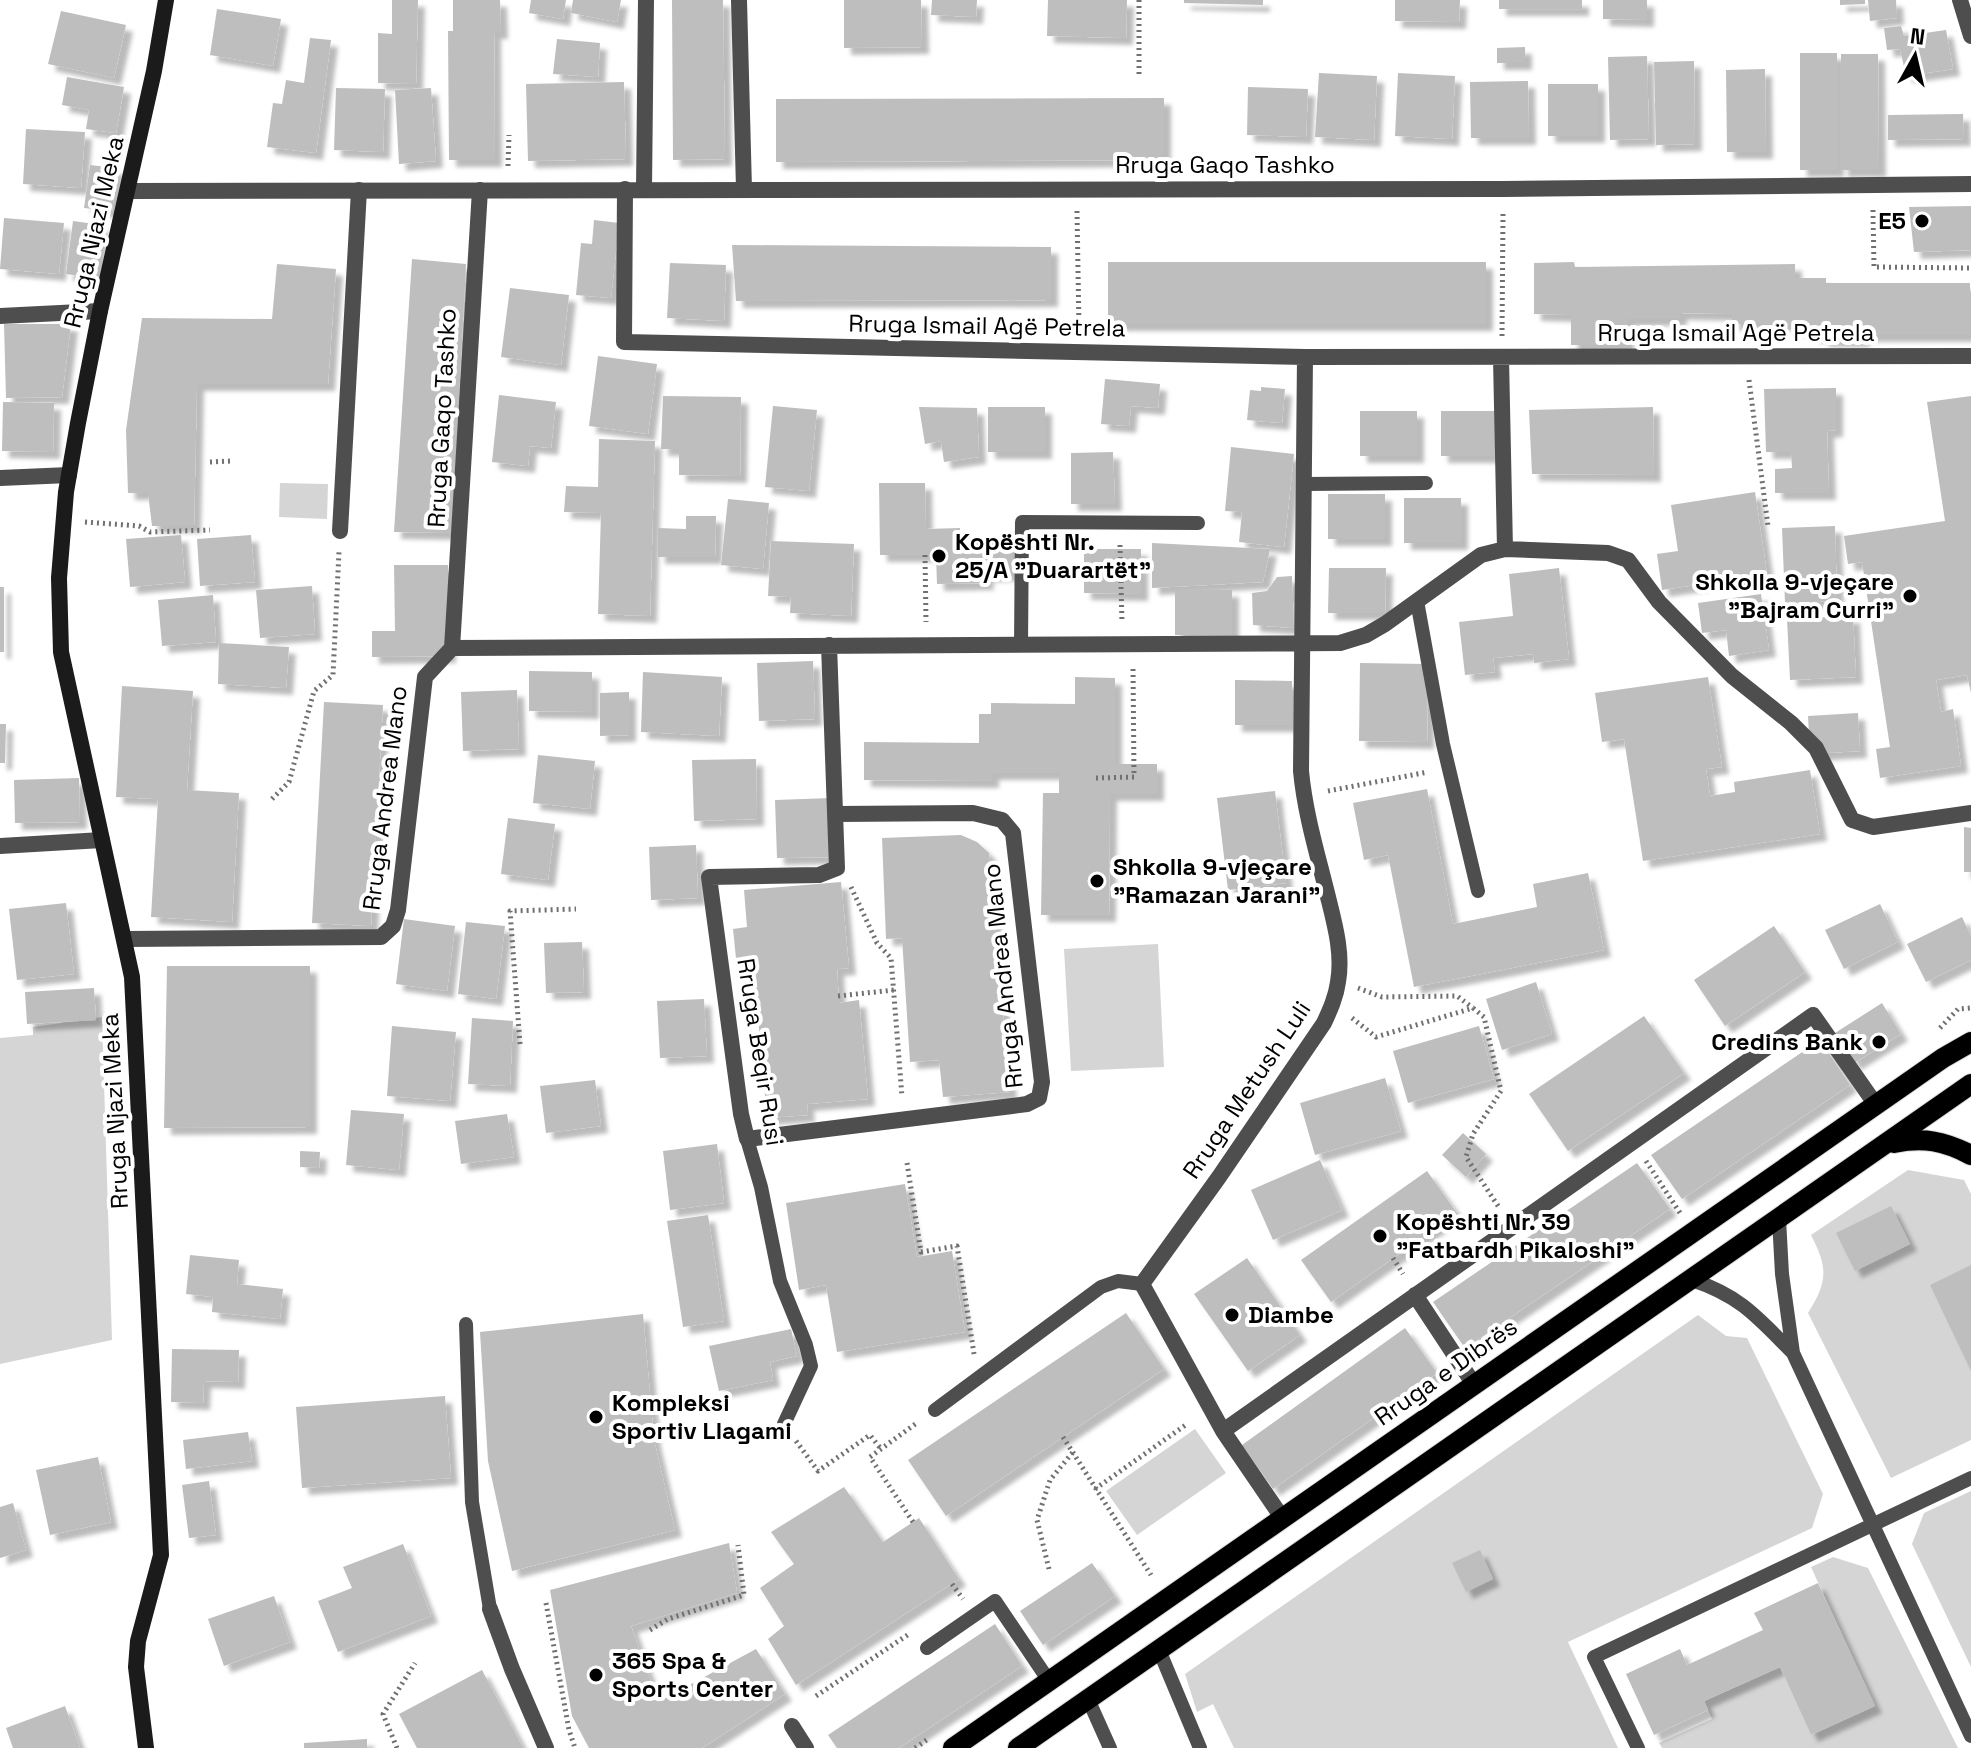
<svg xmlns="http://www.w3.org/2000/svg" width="1971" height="1748" font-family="'Space Grotesk',sans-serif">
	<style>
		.green { fill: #d5d5d5 }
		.building { fill: #bebebe; filter: url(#shadow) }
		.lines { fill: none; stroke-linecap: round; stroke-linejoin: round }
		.primary-casing { stroke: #dbdbdb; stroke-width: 22 }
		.path { stroke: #707070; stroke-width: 5; stroke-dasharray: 2 4; stroke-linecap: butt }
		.service { stroke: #4e4e4e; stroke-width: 14 }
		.minor { stroke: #4e4e4e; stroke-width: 16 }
		.tertiary { stroke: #4e4e4e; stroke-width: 16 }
		.secondary { stroke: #1b1b1b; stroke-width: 16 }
		.primary { stroke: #000; stroke-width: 20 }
		.poi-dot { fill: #000; stroke: #fff; stroke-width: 3 }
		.labels { text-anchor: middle; stroke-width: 8; stroke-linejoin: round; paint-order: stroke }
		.street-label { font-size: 24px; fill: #000; stroke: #fff }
		.poi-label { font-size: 24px; font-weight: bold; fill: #000; stroke: #fff; text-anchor: start }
	</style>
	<defs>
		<filter id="shadow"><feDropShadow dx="7" dy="7" stdDeviation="2" flood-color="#0004"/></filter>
	</defs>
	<rect width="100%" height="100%" fill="#fff"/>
	<path class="green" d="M280 483 328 484 327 519 279 517Z
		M1158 944 1164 1067 1071 1071 1064 949Z
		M102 1017 112 1340 0 1364V1038L33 1035V1027Z
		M1908 1170 1964 1180 1971 1194V1440L1891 1478 1808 1313C1828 1281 1828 1268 1811 1235Z
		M1698 1315 1726 1336 1747 1338 1823 1494 1812 1528 1568 1642 1618 1748H1234L1213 1704 1197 1712 1185 1674Z
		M1195 1429 1226 1473 1137 1535 1106 1491Z
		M1971 1491V1667L1912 1544 1924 1513Z
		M1833 1557 1868 1568 1958 1748H1662L1659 1743 1712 1719 1704 1701 1780 1667 1811 1735 1874 1706 1811 1567Z"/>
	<path class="building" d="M392 0H418L416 84 378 83V33L392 34Z
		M453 0H500L501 32H494L495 160H449L448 31H453Z
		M531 0H566L563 19 529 13Z
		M573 0H621L617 22 571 13Z
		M672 0H723L725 159 673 160Z
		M844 0H921L922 47 844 48Z
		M932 0H977L976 17 931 15Z
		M1048 0H1127L1126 38 1047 36Z
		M1184 0H1263V5L1184 3Z
		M1395 0H1460L1459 22 1395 21Z
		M1499 0H1582V9H1499Z
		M1603 0H1647V20L1603 19Z
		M1840 0H1865V4L1840 5Z
		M1868 0H1896L1897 18 1870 21Z
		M217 9 281 19 273 66 210 55Z
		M61 11 126 25 114 78 48 64Z
		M1901 26 1904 36 1946 30 1953 69 1906 76 1900 49 1887 50 1884 28Z
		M310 38 331 40 316 153 267 147 273 103 282 104 286 80 304 83Z
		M557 39 600 43 598 77 553 74Z
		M1525 47V63H1497V48Z
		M1800 53H1837V170H1800Z
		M1841 54H1878L1879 170H1841Z
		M1647 56 1649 139 1610 140 1608 57Z
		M1694 61 1695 144 1656 145 1654 62Z
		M1765 69 1766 152H1727L1726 70Z
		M1319 73 1377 76 1374 140 1315 137Z
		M1398 73 1455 76 1452 139 1395 136Z
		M67 77 124 87 116 133 86 129 89 110 62 105Z
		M1528 81 1529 138H1471L1470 82Z
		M624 82 626 159 528 161 526 84Z
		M1548 84H1598V136H1548Z
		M1248 87 1308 89 1306 137 1247 135Z
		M336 88 385 89 383 152 334 150Z
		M431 88 436 161 399 164 395 90Z
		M1164 98V160L776 162V99Z
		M1963 114 1964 139 1888 140V115Z
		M26 129 85 132 81 188 23 184Z
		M90 165 117 168 112 211 84 208Z
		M1971 206V250L1914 252 1909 207Z
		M4 218 64 223 59 274 0 269Z
		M594 220 619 223 611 298 576 295 581 243 592 244Z
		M73 221 102 225 95 278 66 274Z
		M732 245 1051 247V300L736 301Z
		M412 259 466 264 452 533 394 532Z
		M1108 262H1486V324H1108Z
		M1574 262 1575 267 1795 264V278H1826V283H1970V335H1862L1863 340H1822V336L1804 335V329H1787V324H1732V314L1680 313V319H1627V345H1571V315L1534 314V263Z
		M670 263 726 265 724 321 667 318Z
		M277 264 336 269 328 384H197L194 526H152L148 493H128L126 430 142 318 272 319Z
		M510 288 569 295 561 365 501 357Z
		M4 324H71L62 397 6 398Z
		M598 356 657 364 648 434 589 426Z
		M1105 379 1160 384 1158 408 1131 406 1129 426 1101 424Z
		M1261 387 1285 389 1282 423 1247 420 1250 390 1261 391Z
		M1836 388V430L1827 431 1829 493H1775V469L1792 468 1791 452H1766L1764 389Z
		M499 395 556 402 551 448 530 446 528 466 492 462Z
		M663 396 741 397 740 476 679 475V449H661Z
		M1971 396V693L1967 675 1936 680 1941 712 1953 709 1961 766 1880 778 1876 749 1890 747 1862 562 1848 564 1844 536 1945 521 1927 402Z
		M3 402 54 403 53 452 2 451Z
		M773 406 817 410 809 491 765 487Z
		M919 407 977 408 979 457 944 462 941 441 925 444Z
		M988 407H1045V452H988Z
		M1653 407 1654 475 1532 474 1529 410Z
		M1360 411H1417V456H1360Z
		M1441 411H1498V456H1441Z
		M599 439 655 441 650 616 598 614 601 513 564 512 566 486 598 487Z
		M1231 447 1294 454 1284 547 1239 542 1242 512 1225 511Z
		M1113 452 1115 504H1071V453Z
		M879 483H925L926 529 960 528V539L1012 538V574L986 575 987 583 937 584 936 555H880Z
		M1755 492 1767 574 1662 590 1657 554 1678 551 1671 505Z
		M1328 494H1385V539H1328Z
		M1404 498H1461V543H1404Z
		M728 499 769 503 763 569 721 565Z
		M686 516H716L715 557H658V528L686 529Z
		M1835 526 1837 601 1785 603 1782 528Z
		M181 535 185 582 130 587 126 539Z
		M251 535 255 582 200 586 197 539Z
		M771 541 854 544 851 616 790 613 791 597 768 596Z
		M1152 543 1270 549 1263 582 1152 588Z
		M1084 549H1141V594L1084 593Z
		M394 565H448L449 656 372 657V631H395Z
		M1329 568H1386L1385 613H1328Z
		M1559 568 1569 659 1534 663 1533 654 1493 658 1495 672 1465 675 1459 622 1513 616 1509 574Z
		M1292 576 1294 628 1253 625 1252 593 1267 591 1277 577Z
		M312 586 315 634 260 638 256 590Z
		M0 587H4V652H0Z
		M1175 590H1232V635H1175Z
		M1761 594 1769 650 1729 656 1726 630 1702 633 1698 603Z
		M213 595 216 642 162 646 158 600Z
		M1853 616 1856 677 1790 680 1787 619Z
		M219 643 289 647 286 688 218 684Z
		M813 661 815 719 759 721 757 663Z
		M1360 663 1428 664 1427 742 1359 741Z
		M529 671 592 672V712L529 711Z
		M643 672 722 677 719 736 641 732Z
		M1075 677 1115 678V764H1157V794H1110L1109 915H1041L1043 793H1059V773H992V781L864 780V742L979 743V714H991V703L1075 704Z
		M1708 677 1722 767 1706 769 1710 796 1735 792 1734 782 1810 770 1820 834 1643 861 1624 739 1602 742 1595 693Z
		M1235 680 1292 681V725H1235Z
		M122 686 193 691 187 790 239 793 232 922 151 917 158 799 116 797Z
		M517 690 519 749 463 751 461 692Z
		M629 692V735L600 736V693Z
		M324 702 383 705 371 926 312 923Z
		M1858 713 1860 751 1810 754 1808 716Z
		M0 724H6L5 763H0Z
		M538 755 595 761 590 809 533 803Z
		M756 759 757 819 694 821 692 760Z
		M79 778 80 822 15 823 14 780Z
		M1427 789 1453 924 1537 907 1533 884 1588 873 1604 950 1414 987 1388 855 1364 860 1353 803Z
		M1275 791 1286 883 1228 890 1217 798Z
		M831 798 833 857 777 858 775 800Z
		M508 818 555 824 548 880 501 874Z
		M1964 827 1971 828V872H1964Z
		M961 835 977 842 989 853 1010 1092 943 1097 939 1060 910 1062 902 938 886 939 882 838Z
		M696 845 698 898 651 900 649 847Z
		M841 882 849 968 837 969 839 1003 859 1000 868 1099 807 1104 808 1115 767 1118 756 995 747 996 745 967 737 968 733 929 747 927 744 890Z
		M66 903 74 974 17 980 9 909Z
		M1880 904 1898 942 1844 969 1825 930Z
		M1962 917 1971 936V960L1926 982 1907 944Z
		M404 919 455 926 447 991 396 984Z
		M466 922 505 926 496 999 458 994Z
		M1774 926 1805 972 1725 1026 1694 980Z
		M582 942 584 992 546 993 544 943Z
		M167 966H310V1127L164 1128Z
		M1536 982 1552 1034 1502 1050 1486 999Z
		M94 988 96 1020 27 1024 25 992Z
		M704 999 707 1056 660 1058 657 1001Z
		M1882 1003 1901 1034 1854 1063 1835 1033Z
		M1644 1016 1684 1073 1568 1151 1529 1094Z
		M472 1018 513 1021 510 1086 468 1084Z
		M392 1026 456 1032 450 1101 387 1096Z
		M1479 1026 1494 1079 1408 1103 1393 1051Z
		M1820 1040 1850 1085 1682 1199 1651 1155Z
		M1385 1078 1401 1131 1315 1155 1300 1103Z
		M595 1080 601 1126 546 1133 540 1086Z
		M351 1110 404 1114 399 1170 346 1165Z
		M507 1114 514 1157 461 1164 455 1121Z
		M1463 1133 1486 1154 1466 1177 1442 1155Z
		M717 1144 724 1203 670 1210 663 1151Z
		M300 1151 320 1152 319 1168 300 1167Z
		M1320 1160 1342 1210 1273 1240 1251 1190Z
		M1637 1163 1670 1209 1465 1348 1433 1302Z
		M1427 1171 1457 1213 1331 1302 1301 1260Z
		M905 1184 917 1257 952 1251 965 1332 837 1352 826 1285 799 1290 786 1203Z
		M1891 1206 1910 1244 1855 1271 1836 1233Z
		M708 1215 724 1321 683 1327 667 1221Z
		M190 1255 239 1260 237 1284 283 1289 280 1319 212 1312 213 1297 186 1294Z
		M1247 1258 1300 1335 1248 1371 1194 1294Z
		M1971 1265V1371L1930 1285Z
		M1126 1313 1164 1369 946 1516 908 1460Z
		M643 1314 654 1440 675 1530 512 1571 488 1461 480 1332Z
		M1405 1328 1437 1373 1273 1489 1242 1445Z
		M791 1329 797 1356 770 1362 773 1380 719 1391 709 1346Z
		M172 1349 239 1350 238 1382 204 1381 203 1403 171 1402Z
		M445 1396 451 1478 302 1488 296 1407Z
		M248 1432 252 1461 186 1469 183 1440Z
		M98 1457 111 1522 50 1535 36 1470Z
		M209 1481 216 1535 189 1538 182 1485Z
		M844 1487 883 1542 919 1518 959 1579 796 1685 768 1639 784 1626 760 1588 794 1564 771 1532Z
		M13 1503 26 1550 0 1558V1507Z
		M729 1543 737 1593 631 1626 658 1702 756 1649 785 1694 702 1748H589L572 1716 550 1590Z
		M403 1544 431 1616 338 1652 318 1601 352 1588 343 1567Z
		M1480 1550 1493 1579 1466 1592 1452 1563Z
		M1092 1563 1115 1596 1043 1645 1020 1611Z
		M1818 1583 1875 1706 1811 1735 1780 1667 1704 1701 1708 1710 1654 1735 1626 1674 1680 1649 1687 1665 1763 1630 1754 1613Z
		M274 1596 290 1642 224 1666 208 1619Z
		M995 1624 1022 1666 899 1748H837L828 1735Z
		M482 1670 523 1748H417L399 1714Z
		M65 1706 80 1748H13L6 1728Z
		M367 1739V1748H304V1743Z"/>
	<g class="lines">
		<defs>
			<path id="primary" d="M1894 1143C1924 1137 1944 1141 1971 1155
				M953 1748 1943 1058 1971 1042
				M1018 1748 1971 1084"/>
		</defs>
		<use href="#primary" class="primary-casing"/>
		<path class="path" d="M1139 0V75
			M508 166 509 135
			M1873 210 1874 267 1971 268
			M1077 211 1079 329
			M1502 336 1503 214
			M1749 380 1768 526
			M210 462 231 461
			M85 522 139 526 150 532 210 530
			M1120 545 1122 623
			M925 555 926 622
			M1096 778 1134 777 1133 665
			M1328 791 1428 772
			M272 799 289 782 314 691 333 675 339 552
			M851 887 877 943 891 958 902 1097
			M1358 988 1382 997 1457 996 1473 1008
			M838 996 894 990
			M1352 1018 1376 1037 1473 1008 1484 1017 1501 1091 1473 1134 1466 1157 1500 1209
			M1940 1028 1958 1009 1971 1008
			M520 1044 510 911 576 909
			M1646 1161 1680 1213
			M907 1163 921 1252 957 1246 974 1354
			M1393 1258 1403 1274
			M1063 1437 1151 1575
			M796 1441 818 1471 870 1435 881 1449
			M1095 1489 1187 1424
			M913 1522 870 1457 918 1422
			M1049 1569 1037 1520 1050 1480 1073 1452
			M952 1584 963 1599
			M546 1603 569 1730 575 1748
			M650 1630 668 1619 744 1595 738 1545
			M816 1696 909 1634
			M397 1748 383 1714 415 1663
			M915 1748 928 1739"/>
		<path class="service" d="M1304 484 1426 483
			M1417 601 1443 744 1478 891
			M1021 645 1022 522 1198 523
			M747 1139 761 1187 780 1281 806 1345 811 1366 784 1424
			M1779 1219 1782 1274 1793 1353 1971 1736
			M1692 1280C1741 1296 1758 1318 1793 1353
			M466 1324 472 1502 490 1609
			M935 1410 1101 1287 1118 1281 1142 1284
			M927 1648 995 1601 1049 1681
			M1159 1650 1200 1748
			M1088 1699 1110 1748
			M1638 1748 1594 1657 1971 1478"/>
		<path class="minor" d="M739 0 744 189
			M1960 0 1971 36
			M625 189 624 342 1305 357 1971 356
			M644 189 646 0
			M1501 358 1505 549
			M0 478 69 475
			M340 531 359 190
			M829 645 837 868 819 875 709 877 741 1114 747 1139 1012 1106 1027 1104 1039 1098 1042 1082 1013 833 1002 820 973 813 836 814
			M452 648 480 190
			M0 846 102 840
			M125 939 381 937 393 926 398 910 425 677 452 648 1340 643 1366 635 1385 624 1481 555 1505 549 1608 553 1628 560 1659 602 1732 676 1791 723 1816 748 1852 820 1873 827 1971 813
			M1415 1295 1473 1383
			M1223 1431 1813 1015 1876 1105
			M1283 1519 1223 1431 1142 1284 1219 1177 1324 1023C1330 1010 1336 997 1338 982 1343 954 1335 925 1328 897 1318 856 1305 814 1301 771L1305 357
			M490 1609 512 1669 546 1748
			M792 1726 806 1748"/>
		<path class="tertiary" d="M128 191 1503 189 1971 184
			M0 316 100 311"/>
		<path class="secondary" d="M146 1748 136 1667 138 1641 161 1555 132 977 61 652 59 578 66 492 78 423 100 311 154 71 166 0"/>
		<use href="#primary" class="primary"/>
	</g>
	<g class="poi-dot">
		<circle cx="1922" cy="221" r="8"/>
		<circle cx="939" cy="556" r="8"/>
		<circle cx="1910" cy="596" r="8"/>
		<circle cx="1097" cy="881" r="8"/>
		<circle cx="1879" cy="1042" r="8"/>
		<circle cx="1380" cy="1236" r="8"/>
		<circle cx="1232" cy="1315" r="8"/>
		<circle cx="596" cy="1417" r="8"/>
		<circle cx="596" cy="1675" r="8"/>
	</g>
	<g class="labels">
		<g class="street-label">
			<text x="1225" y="173">Rruga Gaqo Tashko</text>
			<text transform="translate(94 232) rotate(-77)" y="8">Rruga Njazi Meka</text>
			<text transform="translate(987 326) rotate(1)" y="8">Rruga Ismail Agë Petrela</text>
			<text x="1736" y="341">Rruga Ismail Agë Petrela</text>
			<text transform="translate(442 418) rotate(-87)" y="8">Rruga Gaqo Tashko</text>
			<text transform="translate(385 798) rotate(-83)" y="8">Rruga Andrea Mano</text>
			<text transform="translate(1003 976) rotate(-96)" y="8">Rruga Andrea Mano</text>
			<text transform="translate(760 1052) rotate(81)" y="8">Rruga Beqir Rusi</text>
			<text transform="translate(1247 1090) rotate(-56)" y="8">Rruga Metush Luli</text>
			<text transform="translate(115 1111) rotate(-93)" y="8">Rruga Njazi Meka</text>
			<text transform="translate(1446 1372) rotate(-35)" y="8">Rruga e Dibrës</text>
		</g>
		<g class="poi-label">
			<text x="1906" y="229" text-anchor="end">E5</text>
			<text x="955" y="550">Kopështi Nr.<tspan x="955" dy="28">25/A "Duarartët"</tspan></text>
			<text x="1894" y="590" text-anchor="end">Shkolla 9-vjeçare<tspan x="1894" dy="28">"Bajram Curri"</tspan></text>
			<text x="1113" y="875">Shkolla 9-vjeçare<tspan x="1113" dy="28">"Ramazan Jarani"</tspan></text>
			<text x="1863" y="1050" text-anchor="end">Credins Bank</text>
			<text x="1396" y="1230">Kopështi Nr. 39<tspan x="1396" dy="28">"Fatbardh Pikaloshi"</tspan></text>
			<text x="1248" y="1323">Diambe</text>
			<text x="612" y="1411">Kompleksi<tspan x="612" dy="28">Sportiv Llagami</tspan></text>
			<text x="612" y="1669">365 Spa &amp;<tspan x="612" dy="28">Sports Center</tspan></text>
		</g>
	</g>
	<g transform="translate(1915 56) rotate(8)" stroke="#ffffff" stroke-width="6" paint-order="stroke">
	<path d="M0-6L14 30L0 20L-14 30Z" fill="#000000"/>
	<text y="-12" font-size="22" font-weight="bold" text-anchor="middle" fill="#000000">N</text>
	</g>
</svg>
